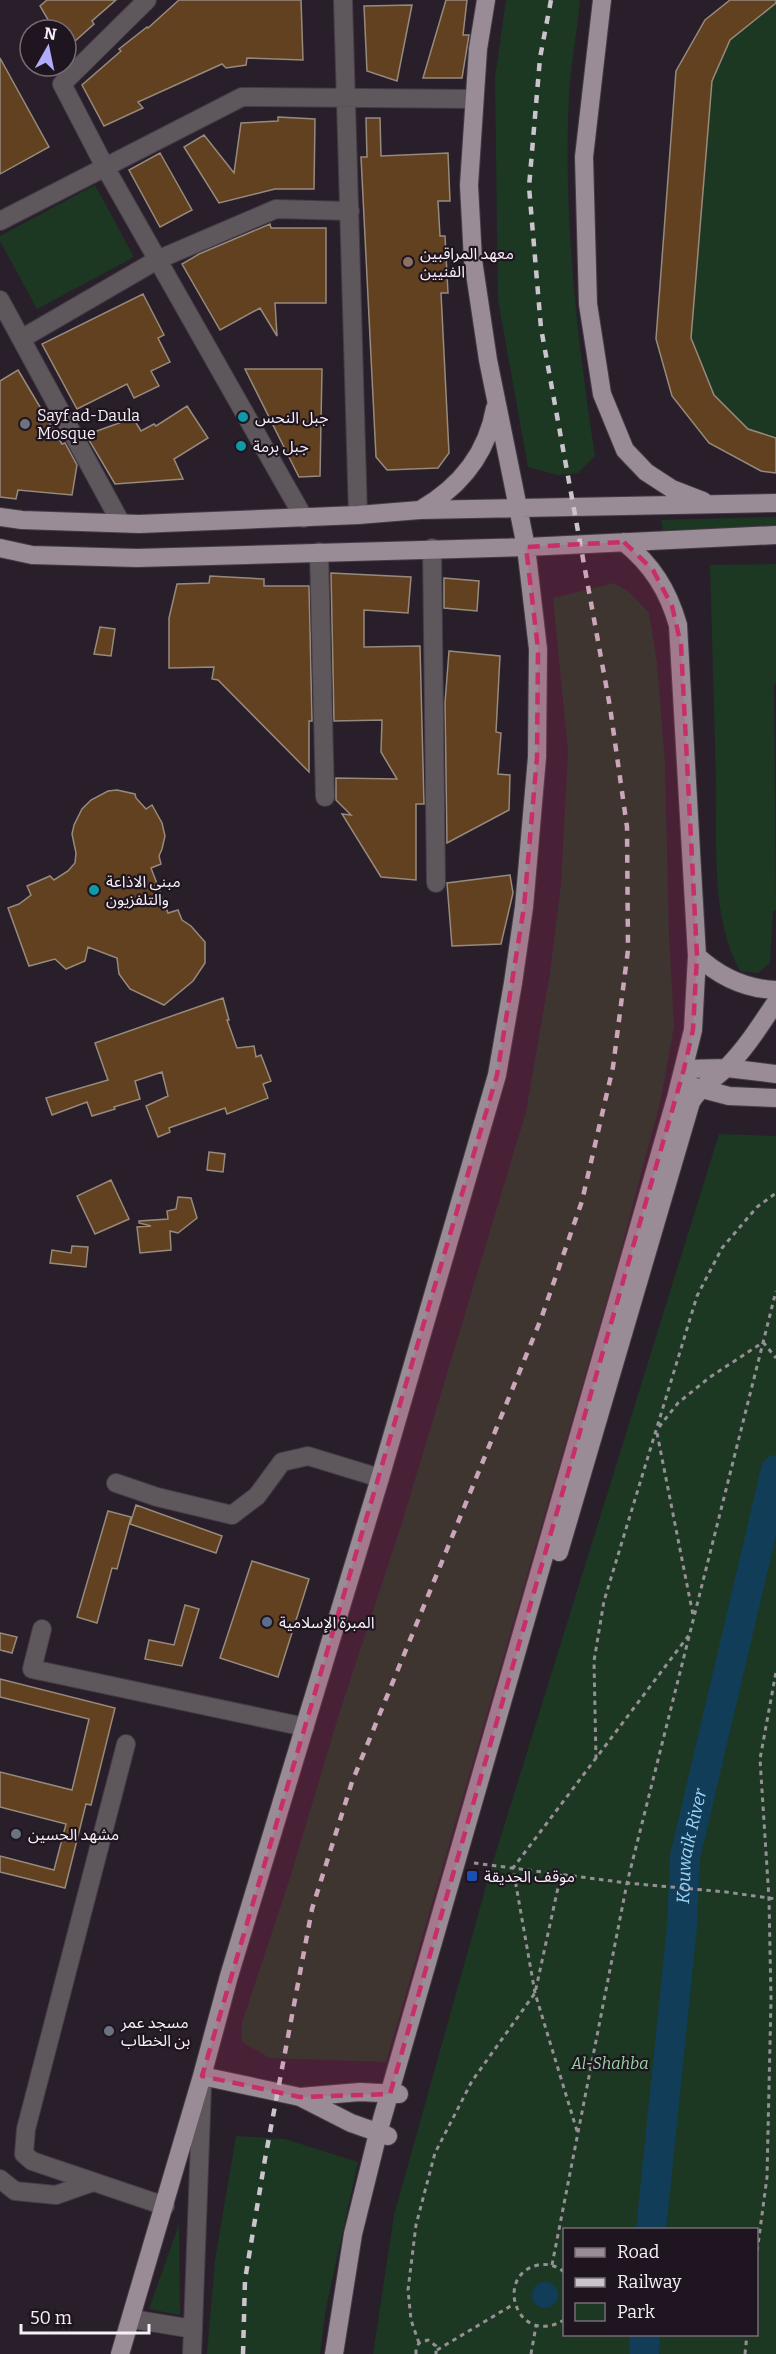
<svg xmlns="http://www.w3.org/2000/svg" width="776" height="2354" font-family="Bitter,'Noto Sans Arabic',serif">
	<style>
		.green { fill: #1c3822; fill-rule: evenodd }
		.water { fill: #123d58 }
		.lines { fill: none; stroke-linecap: round; stroke-linejoin: round }
		.river { stroke: #123d58; stroke-width: 30 }
		.building { fill: #61411f; stroke: #978a7d; stroke-width: 1.5 }
		.minor-casing { stroke: #453c47; stroke-width: 20 }
		.major-casing { stroke: #453c47; stroke-width: 20 }
		.path { stroke: #968f98; stroke-width: 3; stroke-dasharray: 4.5 4.5; stroke-linecap: butt }
		.minor { stroke: #5e575c; stroke-width: 18 }
		.major { stroke: #998c96; stroke-width: 18 }
		.rail { stroke: #ccc4cd; stroke-width: 4.5; stroke-dasharray: 8 8; stroke-linecap: butt }
		.marked { fill: #c72e6b; fill-opacity: 0.2; stroke: #c72e6b; stroke-width: 4.5; stroke-dasharray: 12 8; stroke-linejoin: round }
		.education-dot { fill: #8d6e63; stroke: #1f1520; stroke-width: 2 }
		.culture-dot { fill: #0f9aa8; stroke: #1f1520; stroke-width: 2 }
		.worship-dot { fill: #6b7280; stroke: #1f1520; stroke-width: 2 }
		.service-dot { fill: #5c6f8a; stroke: #1f1520; stroke-width: 2 }
		.transit-dot { fill: #1a4fb4; stroke: #1f1520; stroke-width: 2 }
		.labels { text-anchor: middle; stroke-width: 4.5; stroke-linejoin: round; paint-order: stroke }
		.poi-label { font-size: 16px; fill: #f6eff7; stroke: #1f1520; text-anchor: start }
		.park-label { font-size: 16px; font-style: italic; fill: #96d5a2; stroke: #1f1520 }
		.water-label { font-size: 18px; font-style: italic; fill: #9ed3f9; stroke: #1f1520 }
	</style>
	<rect width="100%" height="100%" fill="#281f2a"/>
	<path class="green" d="M506 0H580C577 32 571 64 569 96 563 217 577 337 595 456L578 473 557 475 528 467 498 300 495 78Z
		M730 0H776V473L761 471 709 443 672 396 656 339 676 71 705 20Z
		M95 185 134 257 37 309 0 241V236Z
		M776 517V526L663 530 661 520Z
		M776 564V684H774L776 910 773 911 770 963 758 973 740 971C710 917 717 840 716 779 714 708 712 636 710 565Z
		M614 583 629 592 649 613 657 663 665 764 669 936 674 1026 661 1099 616 1268 386 2062 270 2058 242 2042V2023L289 1881 339 1714 401 1526 526 1112 550 973 561 885 568 751 553 598Z
		M719 1134 776 1136V2354H373L394 2215 492 1865ZM564 2230H756V2334H564Z
		M236 2136 285 2139 358 2162 326 2308 320 2354H207L215 2260Z
		M179 2224 180 2315 149 2309Z"/>
	<path class="water" d="M532 2295a13 13 0 1 1 26 0a13 13 0 1 1-26 0Z"/>
	<g class="lines">
		<g class="river">
			<path id="s1" d="M651 2230 682 1926 685 1857 776 1470"/>
			<path d="M644 2354 645 2334"/>
		</g>
	</g>
	<path class="building" d="M47 0H116L92 21 94 24 66 49V30H54L40 6Z
		M179 0H301L303 60 247 58 246 65 226 68 222 64 138 102 143 108 104 126 82 85 121 51 119 49 147 27 148 28Z
		M446 0H467L463 35H469L462 78H423Z
		M730 0H776V3L730 40 712 81 691 338 714 395 748 429 776 438V473L761 471 709 443 672 396 656 339 676 71 705 20Z
		M412 5 397 81 367 71 364 6Z
		M0 58 49 147 0 174Z
		M278 117 315 119 314 189H275L219 203 184 147 204 135 234 173 241 123 278 121Z
		M366 118H380L381 156 448 153 450 201H438L440 236H445L448 293H441L449 453 438 468 387 470 376 457 361 157H367Z
		M160 153 192 210 160 227 129 170Z
		M270 224 271 228H326V303H275L277 336 260 308 220 330 182 264 199 254Z
		M143 294 164 335 158 338 170 362 151 371 159 386 134 398 127 384 77 409 42 344Z
		M245 369H322L320 476 299 477Z
		M18 370 62 444 65 443 77 465 72 495 18 490 16 499 0 497V381Z
		M187 406 208 438 174 459 183 479 115 484 86 435 133 418 141 431 154 424 156 426Z
		M331 573 411 577 408 613 364 610V647L420 646 424 804H416V880L381 877 342 814 351 815 336 800V778L397 779 381 752 382 720 334 721Z
		M210 576 264 579V586H309L312 721H309V772L218 680 212 679 214 667 169 668V618L177 584 209 583Z
		M444 578 479 581 477 611 444 608Z
		M100 627 115 629 111 656 94 654Z
		M449 651 500 656 496 732 501 733 498 774 510 775 509 810 447 843 445 703Z
		M117 790 135 794 136 798 146 809 152 805 162 823 165 836 162 849 159 856 161 864 151 868 168 913 178 910 182 920 191 926 205 942V963L193 981 164 1005 130 989 119 974 117 958 88 947 85 961 66 969 55 959 29 966 8 908 19 904 31 895 27 886 50 876 54 880 68 871 75 863 76 853 72 834 74 825 82 809 91 800 108 791Z
		M510 875 513 893 501 944 452 946 447 883Z
		M223 998 229 1020H227L237 1048 254 1046 256 1057 261 1055 271 1081 263 1084 268 1098 227 1114 225 1108 169 1128 170 1132 158 1137 146 1106 168 1096 162 1072 135 1081 140 1099 114 1107 115 1109 92 1116 87 1102 52 1115 46 1098 108 1080 95 1043Z
		M209 1152 225 1154 223 1172 207 1170Z
		M111 1180 129 1219 95 1234 77 1196Z
		M178 1197 191 1198 197 1218 178 1233 170 1231 171 1250 140 1253 137 1227 151 1226 139 1223V1221L168 1219 167 1211 176 1209Z
		M72 1246 88 1247 86 1267 50 1263 52 1250 71 1253Z
		M136 1505 222 1536 216 1553 130 1524Z
		M108 1511 131 1517 117 1569 112 1568 97 1623 77 1617Z
		M252 1561 309 1579 278 1677 220 1658Z
		M185 1605 199 1609 182 1666 145 1659 149 1640 174 1645Z
		M0 1633 17 1637 12 1653 0 1650Z
		M0 1679 115 1708 91 1805 86 1804 65 1888 0 1872V1856L54 1870 66 1824 0 1807V1772L72 1790 89 1719 0 1697Z"/>
	<g class="lines">
		<defs>
			<path id="minor" d="M147 0 62 84 105 167 304 518
				M343 0 358 515
				M0 221 242 97 474 99
				M0 300 121 523
				M21 339 157 260 276 209 350 211
				M432 548 436 883
				M319 552 325 797
				M116 1483 157 1497 232 1515 257 1496 282 1462 308 1456 380 1478
				M42 1629 32 1669 305 1727
				M126 1744 26 2129 24 2154 32 2161 165 2206
				M0 2179 15 2191 56 2195 93 2182
				M132 2319 193 2329
				M192 2354 202 2087"/>
			<path id="major" d="M602 0 584 157 588 304 602 394 625 450 646 472 672 489 703 501
				M420 510C460 487 487 454 495 408
				M0 517 22 520 139 524 358 515 420 510 776 503
				M0 548 32 555 137 558 526 547 776 535
				M697 956C720 977 745 989 776 990
				M684 1069 727 1068 776 1074
				M691 1086 729 1096 776 1098
				M559 1552 691 1102C700 1086 716 1079 728 1066 747 1047 761 1024 776 1002
				M202 2076 300 2097 351 2123 388 2136
				M300 2097 360 2092 399 2094
				M120 2354 202 2076 229 1976 380 1478 497 1075 513 983 524 907 537 757 538 649 526 547 488 360 473 260 469 185 478 49 486 0
				M334 2354 353 2234 378 2133 676 1098 693 1030 697 956 678 625C668 590 652 565 624 542"/>
		</defs>
		<use href="#minor" class="minor-casing"/>
		<use href="#major" class="major-casing"/>
		<path class="path" d="M763 1342 776 1358
			M659 1427 678 1403 710 1377 762 1343
			M657 1433 693 1615
			M596 1759 594 1661 604 1601 697 1296 722 1248 757 1207 776 1193
			M474 1863 627 1883 726 1892 776 1899
			M577 2131 535 1993 513 1868 689 1635
			M756 2260 767 2177 771 1999 769 1899 760 1759 776 1672
			M552 2265 627 1883 776 1291
			M564 2272C557 2266 548 2263 538 2265 493 2275 517 2348 564 2320
			M419 2343 411 2320 408 2290 416 2225 435 2153 472 2081 535 1993 561 1874
			M437 2350 514 2304
			M416 2354V2349L419 2343 428 2340 436 2346V2354
			M531 2354 536 2326
			M745 2354 747 2334"/>
		<use href="#minor" class="minor"/>
		<use href="#major" class="major"/>
		<path class="rail" d="M243 2354 245 2280 265 2159 312 1909 352 1782 541 1319 582 1201 613 1067 628 950 627 827 610 707 541 328 529 187 540 58 551 0"/>
	</g>
	<path class="marked" d="M624 542 653 570 672 606 681 645 697 956 693 1030 684 1069 390 2094 300 2097 202 2076 497 1075 524 907 537 757 538 649 526 547Z"/>
	<circle class="education-dot" cx="408" cy="262" r="6"/>
	<g class="culture-dot">
		<circle cx="243" cy="417" r="6"/>
		<circle cx="241" cy="446" r="6"/>
		<circle cx="94" cy="890" r="6"/>
	</g>
	<g class="worship-dot">
		<circle cx="25" cy="424" r="6"/>
		<circle cx="16" cy="1834" r="6"/>
		<circle cx="109" cy="2031" r="6"/>
	</g>
	<circle class="service-dot" cx="267" cy="1622" r="6"/>
	<rect class="transit-dot" x="466" y="1870" width="12" height="12" rx="3"/>
	<g class="labels">
		<g class="poi-label">
			<text x="420" y="259">معهد المراقبين<tspan x="420" dy="18">الفنيين</tspan></text>
			<text x="37" y="421">Sayf ad-Daula<tspan x="37" dy="18">Mosque</tspan></text>
			<text x="255" y="423">جبل النحس</text>
			<text x="253" y="452">جبل برمة</text>
			<text x="106" y="887">مبنى الاذاعة<tspan x="106" dy="18">والتلفزيون</tspan></text>
			<text x="279" y="1628">المبرة الإسلامية</text>
			<text x="28" y="1840">مشهد الحسين</text>
			<text x="484" y="1882">موقف الحديقة</text>
			<text x="121" y="2028">مسجد عمر<tspan x="121" dy="18">بن الخطاب</tspan></text>
		</g>
		<g class="park-label">
			<text x="610" y="2069">Al-Shahba</text>
		</g>
		<g class="water-label">
			<text dy="6" stroke="none"><textPath href="#s1" startOffset="386">Kouwaik River</textPath></text>
		</g>
	</g>
	<rect x="563" y="2228" width="195" height="108" fill="#1f1520" stroke="#756c76" stroke-width="1.5"/>
	<rect x="575" y="2248" width="30" height="9" fill="#998c96" stroke="#756c76" stroke-width="1.5"/>
	<text x="617" y="2258" font-size="18" fill="#f6eff7">Road</text>
	<rect x="575" y="2278" width="30" height="9" fill="#ccc4cd" stroke="#756c76" stroke-width="1.5"/>
	<text x="617" y="2288" font-size="18" fill="#f6eff7">Railway</text>
	<rect x="575" y="2303" width="30" height="18" fill="#1c3822" stroke="#756c76" stroke-width="1.5"/>
	<text x="617" y="2318" font-size="18" fill="#f6eff7">Park</text>
	<g transform="translate(48 48) rotate(9)"><circle r="28" fill="#1f1520" stroke="#756c76" stroke-width="1.5"/>
	<path d="M0-4.5L10 22L0 15L-10 22Z" fill="#b1adfa"/>
	<text y="-9" font-size="16" font-weight="bold" text-anchor="middle" fill="#f6eff7">N</text>
	</g>
	<path d="M21 2324v9h128v-9" fill="none" stroke="#f6eff7" stroke-width="3"/>
	<text x="30" y="2324" font-size="18" fill="#f6eff7" stroke="#1f1520" stroke-width="4.5" paint-order="stroke">50 m</text>
</svg>
